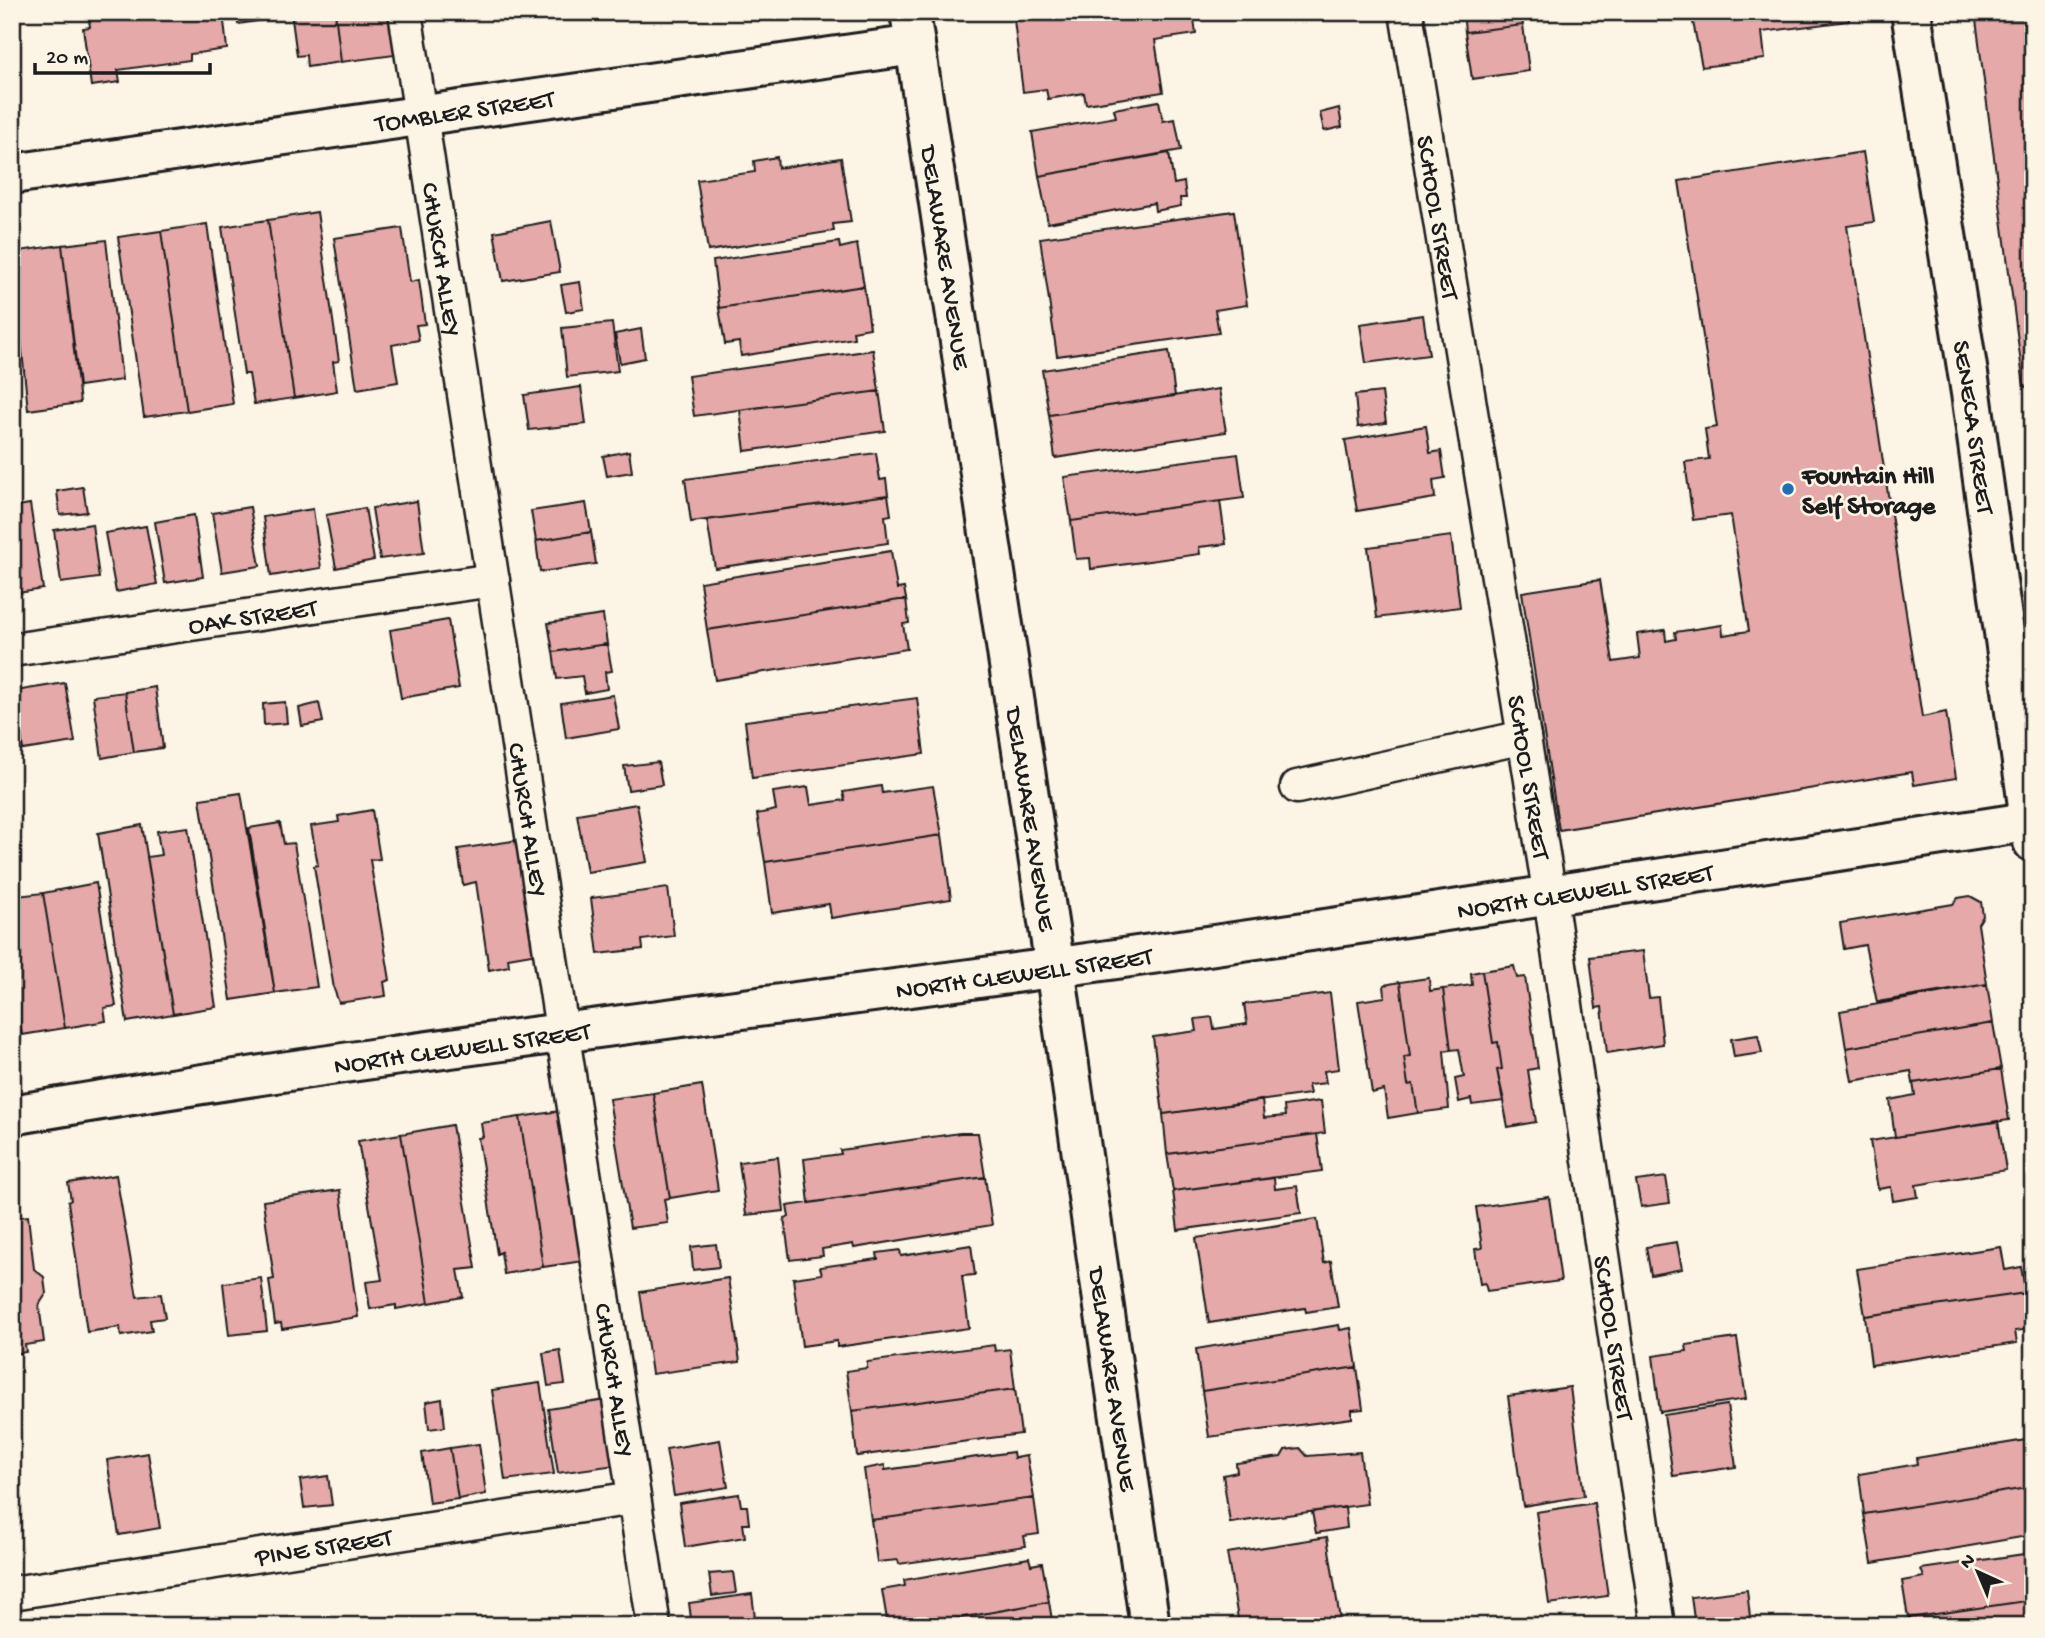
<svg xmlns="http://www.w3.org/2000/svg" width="2045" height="1638" font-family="'Gochi Hand',sans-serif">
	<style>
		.building { fill: #e4a9a8; stroke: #1c1c1c; stroke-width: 2 }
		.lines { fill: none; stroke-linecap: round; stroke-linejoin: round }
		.service-casing { stroke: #1c1c1c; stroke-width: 37 }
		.minor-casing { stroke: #1c1c1c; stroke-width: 44 }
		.secondary-casing { stroke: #1c1c1c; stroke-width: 44 }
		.service { stroke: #fcf5e5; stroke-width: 32 }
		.minor { stroke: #fcf5e5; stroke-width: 38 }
		.secondary { stroke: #fcf5e5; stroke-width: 38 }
		.poi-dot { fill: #1f6fb2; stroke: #fcf5e5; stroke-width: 2.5 }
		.labels { text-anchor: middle; stroke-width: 5; stroke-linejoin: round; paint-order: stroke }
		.street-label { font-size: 26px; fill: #1c1c1c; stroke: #fcf5e5 }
		.poi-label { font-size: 26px; font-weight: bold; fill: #1c1c1c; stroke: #fcf5e5; text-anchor: start }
	</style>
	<rect width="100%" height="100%" fill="#fcf5e5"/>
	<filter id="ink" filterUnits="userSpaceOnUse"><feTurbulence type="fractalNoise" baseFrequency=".0143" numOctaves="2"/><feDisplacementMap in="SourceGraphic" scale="14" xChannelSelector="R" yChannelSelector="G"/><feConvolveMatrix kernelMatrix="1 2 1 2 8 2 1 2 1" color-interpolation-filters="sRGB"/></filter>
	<g filter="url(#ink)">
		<path class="building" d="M88 12H223L227 49 190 54V60L118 70 120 82 91 86 83 28 90 27Z
			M236 12H277L278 18 238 24Z
			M291 12H335L341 62 307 67 306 55 297 56Z
			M335 12H389L395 55 341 62Z
			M1064 12H1193L1196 34 1155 40 1163 92 1086 104 1084 93 1048 99 1046 89 1023 92 1014 20Z
			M1463 12H1521L1523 25 1465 32Z
			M1691 12H1848L1849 21 1762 32 1765 59 1702 67Z
			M1975 12H2033V386L2024 387Z
			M1523 25 1529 71 1472 79 1465 32Z
			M1159 101 1163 121 1175 119 1181 150 1039 176 1032 132 1116 117 1114 109Z
			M1339 108 1342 127 1324 131 1320 113Z
			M1863 152 1874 222 1847 226 1922 717 1946 712 1956 778 1914 785 1912 772 1559 830 1522 592 1600 580 1613 662 1640 658 1637 634 1665 630 1666 641 1676 639 1675 632 1722 625 1723 635 1749 631 1731 515 1693 520 1685 462 1709 459 1705 429 1717 427 1679 181Z
			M1169 153 1174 184 1184 182 1186 198H1180L1181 206 1155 211 1154 203 1048 223 1039 176Z
			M777 157 778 168 841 158 851 222 833 224 834 231 708 251 697 180 755 172 754 161Z
			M1234 211 1247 305 1215 310 1219 333 1057 356 1040 238Z
			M317 212 339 361 333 362 337 391 294 398 268 220Z
			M268 220 294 398 254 404 249 374H244L222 227Z
			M551 221 560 272 503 281 494 232Z
			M207 224 233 404 187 411 161 231Z
			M402 228 410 282 419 280 425 324 416 325 419 340 392 345 398 382 357 389 334 238Z
			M161 231 187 411 144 417 118 237Z
			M106 240 122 380 79 386 62 245Z
			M839 242 840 248 857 244 864 286 719 308 713 261Z
			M62 245 80 403 28 410 12 252Z
			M580 282 584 309 566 312 561 285Z
			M864 286 870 328 853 331 854 338 741 356 739 342 725 344 719 308Z
			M1423 315 1429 355 1366 363 1360 324Z
			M612 323 618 371 567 377 562 328Z
			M641 329 645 358 620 363 615 334Z
			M873 350 879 391 694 416 688 376Z
			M1169 351 1175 396 1049 415 1042 370Z
			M581 387 586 424 529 430 524 395Z
			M1219 389 1226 432 1055 458 1049 415Z
			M879 391 885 431 745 451 740 410Z
			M1382 392 1386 423 1358 427 1355 395Z
			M1426 426 1430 453 1441 451 1445 478 1433 480 1435 498 1357 511 1345 440Z
			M629 451 632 472 607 476 603 456Z
			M876 453 880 480 886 479 888 495 691 522 685 479Z
			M1238 454 1244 498 1071 521 1064 477Z
			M83 487 87 512 60 515 57 491Z
			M888 495 891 515 885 516 888 543 715 568 707 520Z
			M417 501 424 553 380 559 372 508Z
			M1220 501 1226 544 1199 547 1200 554 1091 569 1090 558 1076 559 1071 521Z
			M586 503 591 532 536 541 531 511Z
			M30 504 43 589 12 594V507Z
			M250 507 260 566 222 572 212 513Z
			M365 508 374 560 336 568 326 515Z
			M313 509 321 568 271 576 263 517Z
			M194 515 203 577 165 583 155 522Z
			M92 524 99 578 61 583 54 530Z
			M146 526 157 584 116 592 105 533Z
			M591 532 596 564 540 572 536 541Z
			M1451 536 1460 607 1377 618 1368 547Z
			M891 551 897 589 904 588 906 599 707 630 700 582Z
			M906 599 909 623 903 624 907 649 715 680 707 630Z
			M603 615 607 644 553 652 548 623Z
			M448 620 459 688 401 698 390 630Z
			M607 644 612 671 605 672 607 689 585 693 582 676 557 679 553 652Z
			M65 683 75 742 23 750 15 691Z
			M155 687 163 748 134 752 125 692Z
			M15 691 23 750 12 751V692Z
			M125 692 134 752 102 758 93 696Z
			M613 695 619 729 566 738 561 703Z
			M917 698 924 754 752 778 745 721Z
			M285 702 287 723 264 725 263 704Z
			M319 703 323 722 302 726 299 708Z
			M658 762 662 785 628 790 624 766Z
			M881 786 882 793 933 786 942 835 765 862 757 814 776 810 773 792 808 787 811 805 845 800 843 792Z
			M241 793 275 993 231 1000 200 799Z
			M637 804 647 862 587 872 577 814Z
			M372 810 380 859 370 860 390 980 384 982 386 996 339 1003 334 989 314 866 318 865 311 826 339 822 338 816Z
			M280 823 284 844 294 843 317 987 275 993 249 828Z
			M142 825 173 1014 127 1022 98 833Z
			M188 827 216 1007 173 1014 147 857 161 855 157 831Z
			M942 835 951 899 831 918 829 904 772 913 765 862Z
			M526 839 543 952 508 958 509 966 489 970 476 882 463 885 458 849Z
			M12 883 17 896 43 893 65 1028 22 1035 19 1020 12 1021Z
			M96 883 116 1006 104 1008 106 1021 65 1028 43 893Z
			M668 888 674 936 642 940 643 949 598 954 591 898Z
			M1970 896 1981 902 1983 916 1978 924 1987 984 1877 1002 1865 945 1844 949 1840 923 1953 904 1958 898Z
			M1643 951 1649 998 1658 997 1663 1044 1607 1053 1602 1007 1596 1008 1590 957Z
			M1514 966 1517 978 1525 977 1538 1068 1528 1070 1536 1122 1508 1127 1497 1070 1502 1069 1498 1042 1493 1043 1482 971Z
			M1482 971 1493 1043 1498 1042 1502 1069 1497 1070 1504 1101 1472 1105 1471 1099 1459 1102 1455 1079 1464 1077 1459 1049 1451 1050 1443 989 1472 985 1471 973Z
			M1429 978 1430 991 1443 989 1451 1050 1444 1051 1449 1109 1418 1113 1413 1084 1408 1085 1404 1057 1410 1056 1400 982Z
			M1400 982 1410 1056 1404 1057 1408 1085 1413 1084 1418 1113 1388 1118 1384 1090 1372 1093 1358 1001 1385 997 1384 985Z
			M1987 984 1993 1023 1846 1048 1840 1011Z
			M1330 993 1339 1069 1324 1071 1326 1083 1308 1085 1310 1094 1163 1114 1153 1037 1197 1031 1195 1019 1212 1017 1214 1029 1247 1024 1244 1004Z
			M1993 1023 2001 1069 1913 1083 1911 1071 1852 1081 1846 1048Z
			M1758 1035 1762 1053 1734 1057 1731 1039Z
			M2001 1069 2009 1120 1895 1137 1890 1100 1915 1095 1913 1083Z
			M702 1085 718 1190 670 1198 653 1093Z
			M653 1093 670 1198 664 1199 668 1223 630 1228 609 1099Z
			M1262 1100 1264 1118 1285 1116 1284 1106 1321 1101 1325 1133 1167 1154 1163 1114Z
			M560 1111 583 1261 543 1267 520 1117Z
			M520 1117 543 1267 504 1274 501 1252 497 1254 478 1138 483 1137 481 1123Z
			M1998 1121 2006 1170 1916 1185 1918 1197 1893 1201 1891 1187 1878 1189 1870 1141Z
			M452 1125 476 1268 458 1270 463 1297 429 1303 401 1134Z
			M960 1133H978L985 1177 809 1203 804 1159 841 1154 840 1150Z
			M401 1134 429 1303 396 1309V1305L370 1309 366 1282 382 1280 358 1141Z
			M1317 1134 1322 1171 1173 1191 1167 1154Z
			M778 1157 784 1211 746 1215 739 1162Z
			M116 1175 137 1297 161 1294 165 1318 150 1320 152 1331 121 1336 120 1327 87 1332 68 1202 71 1200 68 1183Z
			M985 1177 992 1225 854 1248 853 1244 822 1249 823 1256 790 1260 784 1218 789 1217 787 1206Z
			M1666 1177 1670 1203 1641 1207 1636 1181Z
			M1274 1178 1275 1189 1297 1186 1301 1213 1178 1230 1173 1191Z
			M340 1190 358 1317 282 1329 281 1323 275 1324 269 1280 274 1279 263 1201Z
			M1549 1197 1561 1281 1487 1291 1485 1283 1480 1284 1475 1249 1482 1248 1476 1207Z
			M28 1216 34 1269 44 1277 46 1294 39 1305 44 1342 25 1345 26 1352 12 1354V1218Z
			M1317 1219 1324 1263 1331 1261 1338 1307 1306 1312 1305 1308 1209 1323 1196 1238Z
			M1677 1242 1682 1269 1651 1275 1646 1247Z
			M716 1244 719 1267 693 1270 691 1247Z
			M971 1245 975 1275 962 1276 969 1328 837 1347V1341L802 1346 793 1278 822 1274 820 1267 878 1259 877 1253 900 1250 901 1256Z
			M2001 1247 2005 1270 2021 1267 2026 1293 1865 1316 1857 1269Z
			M261 1278 267 1331 229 1335 223 1283Z
			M728 1278 740 1362 652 1374 640 1292Z
			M2026 1293 2031 1329 2015 1331 2017 1343 1871 1365 1865 1316Z
			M1339 1325 1340 1330 1351 1328 1357 1367 1202 1391 1196 1349Z
			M1737 1338 1746 1399 1660 1412 1653 1356 1687 1351 1686 1345Z
			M994 1345 995 1351 1010 1349 1015 1389 852 1411 846 1371 867 1368V1362Z
			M560 1350 565 1384 548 1386 543 1353Z
			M1357 1367 1363 1409 1352 1410V1418L1209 1437 1202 1391Z
			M540 1383 554 1474 505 1480 492 1390Z
			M1570 1387 1584 1496 1523 1506 1508 1396Z
			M1015 1389 1021 1434 857 1456 852 1411Z
			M442 1399 445 1427 429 1429 426 1402Z
			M606 1400 616 1465 558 1473 548 1409Z
			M1727 1405 1736 1467 1673 1476 1664 1415Z
			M720 1440 728 1487 674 1496 666 1449Z
			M2026 1440 2028 1449H2033V1487L1864 1514 1859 1474 1917 1464 1916 1458Z
			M479 1444 486 1494 458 1499 450 1448Z
			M450 1448 458 1499 429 1503 422 1453Z
			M1300 1448 1307 1456 1360 1452 1367 1504 1230 1523 1223 1475 1237 1472 1236 1463 1281 1457 1285 1450Z
			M1013 1452 1014 1458 1027 1456 1034 1498 871 1520 864 1469 885 1465V1470Z
			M148 1453 160 1528 119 1535 107 1460Z
			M328 1476 332 1505 304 1508 300 1480Z
			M2033 1487V1535L1872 1563 1864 1514Z
			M739 1494 741 1506H747L749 1524H743L745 1537 685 1547 679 1503Z
			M1034 1498 1039 1534 1024 1536 1026 1546 899 1564 898 1560 877 1562 871 1520Z
			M1594 1503 1608 1596 1549 1604 1536 1512Z
			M1345 1507 1347 1528 1316 1533 1312 1512Z
			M1327 1537 1341 1626H1280L1279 1623 1255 1626 1254 1623 1239 1625 1227 1553Z
			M2031 1553 2033 1600 1908 1618 1902 1581 1924 1577 1921 1569Z
			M1029 1558 1031 1565 1042 1563 1049 1602 915 1626H888L882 1590 905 1586 904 1580Z
			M733 1572 736 1593 712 1596 709 1574Z
			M1747 1590 1751 1626H1695L1691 1597Z
			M752 1594 756 1626H692L689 1603Z
			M2033 1600V1626H1909L1908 1618Z
			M1049 1602 1053 1626H915Z"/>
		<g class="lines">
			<defs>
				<g id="service">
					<path id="s1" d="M405 12 654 1626"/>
					<path id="s2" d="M1406 12 1550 897 1658 1626"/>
					<path id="s3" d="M12 650 493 580"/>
					<path d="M1297 787 1524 737"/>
					<path id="s4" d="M12 1593 634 1498"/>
				</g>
				<g id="minor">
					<path id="s5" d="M1911 12 1971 393 2033 842"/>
					<path id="s6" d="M12 174 915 45"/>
					<path id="s7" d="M12 1115C359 1055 710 1015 1059 967 1384 922 1708 871 2033 821"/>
				</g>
				<g id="secondary">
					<path id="s8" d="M910 12 1055 968 1150 1626"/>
				</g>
			</defs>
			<use href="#service" class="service-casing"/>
			<use href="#minor" class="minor-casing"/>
			<use href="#secondary" class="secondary-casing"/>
			<use href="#service" class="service"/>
			<use href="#minor" class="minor"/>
			<use href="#secondary" class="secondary"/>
		</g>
	</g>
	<circle class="poi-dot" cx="1788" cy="489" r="7"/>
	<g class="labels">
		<g class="street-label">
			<text dy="9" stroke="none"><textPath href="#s6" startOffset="457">TOMBLER STREET</textPath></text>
			<text dy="9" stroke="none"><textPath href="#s2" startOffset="208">SCHOOL STREET</textPath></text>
			<text dy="9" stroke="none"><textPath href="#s8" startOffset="248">DELAWARE AVENUE</textPath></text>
			<text dy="9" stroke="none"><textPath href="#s1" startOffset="250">CHURCH ALLEY</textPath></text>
			<text dy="9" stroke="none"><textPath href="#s5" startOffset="420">SENECA STREET</textPath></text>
			<text dy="9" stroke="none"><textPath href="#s3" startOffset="243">OAK STREET</textPath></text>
			<text dy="9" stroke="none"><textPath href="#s2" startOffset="775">SCHOOL STREET</textPath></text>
			<text dy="9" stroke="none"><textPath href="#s1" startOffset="817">CHURCH ALLEY</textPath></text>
			<text dy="9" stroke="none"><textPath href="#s8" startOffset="816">DELAWARE AVENUE</textPath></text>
			<text dy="9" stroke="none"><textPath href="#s7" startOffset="1589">NORTH CLEWELL STREET</textPath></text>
			<text dy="9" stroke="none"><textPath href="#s7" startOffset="1022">NORTH CLEWELL STREET</textPath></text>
			<text dy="9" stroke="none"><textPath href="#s7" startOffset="455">NORTH CLEWELL STREET</textPath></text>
			<text dy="9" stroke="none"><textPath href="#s2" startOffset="1342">SCHOOL STREET</textPath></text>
			<text dy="9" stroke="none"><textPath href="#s1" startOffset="1384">CHURCH ALLEY</textPath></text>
			<text dy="9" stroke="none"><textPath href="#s8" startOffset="1382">DELAWARE AVENUE</textPath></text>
			<text dy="9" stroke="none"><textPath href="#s4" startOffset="315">PINE STREET</textPath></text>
		</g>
		<g class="poi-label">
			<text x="1802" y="483">Fountain Hill<tspan x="1802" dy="30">Self Storage</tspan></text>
		</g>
	</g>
	<rect width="2045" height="1638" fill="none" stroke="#fcf5e5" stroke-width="42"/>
	<rect x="21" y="21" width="2003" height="1596" fill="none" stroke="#1c1c1c" stroke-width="2.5" filter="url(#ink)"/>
	<g transform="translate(1978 1572) rotate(316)" stroke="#fcf5e5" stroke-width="5" paint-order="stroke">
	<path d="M0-5L12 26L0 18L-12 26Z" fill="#1c1c1c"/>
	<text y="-10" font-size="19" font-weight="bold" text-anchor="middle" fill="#1c1c1c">N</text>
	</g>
	<path d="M35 63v10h175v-10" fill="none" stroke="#1c1c1c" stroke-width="3.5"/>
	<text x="46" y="63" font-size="21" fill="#1c1c1c" stroke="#fcf5e5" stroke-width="5" paint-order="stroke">20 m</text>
</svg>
